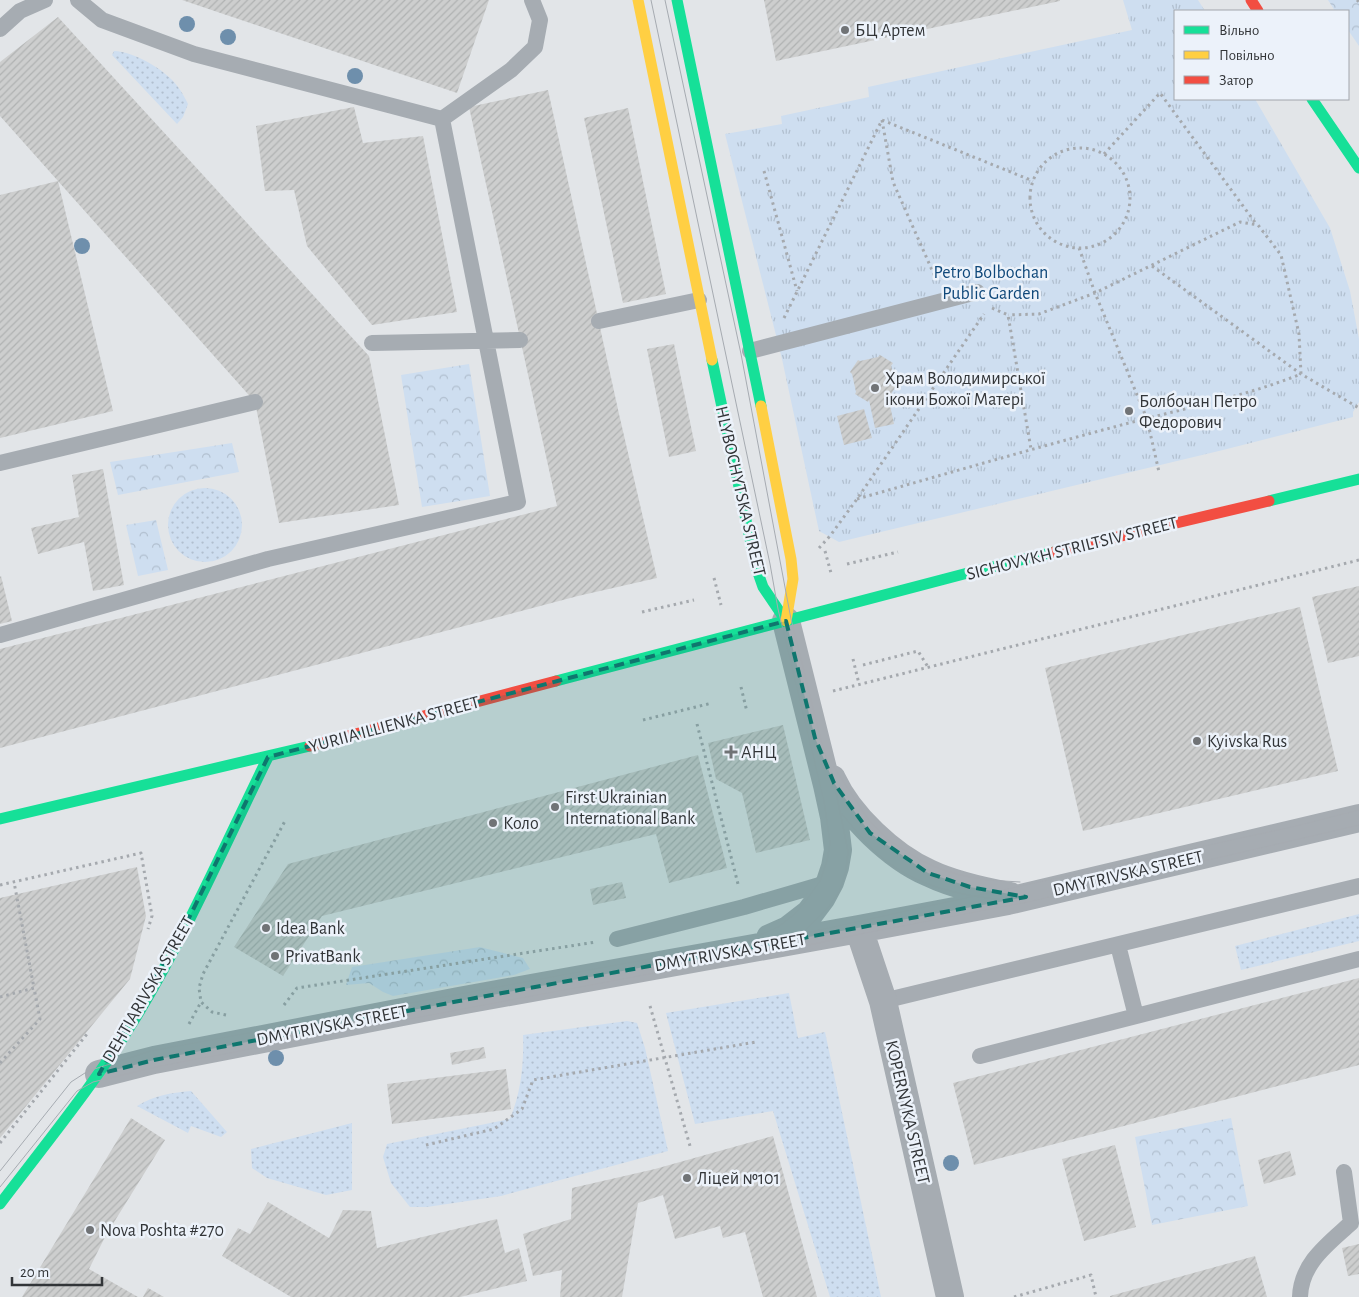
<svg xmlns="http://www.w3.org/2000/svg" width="1359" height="1297" font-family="'Alegreya Sans',sans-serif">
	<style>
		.grass { fill: url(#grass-dots) }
		.forest { fill: url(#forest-crowns) }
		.park { fill: url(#park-tufts) }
		.building { fill: url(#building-hatch) }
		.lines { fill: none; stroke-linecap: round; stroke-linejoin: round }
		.path { stroke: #a5a9ae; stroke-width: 3; stroke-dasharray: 2.5 4; stroke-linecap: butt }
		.lane { stroke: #a6acb2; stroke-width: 16 }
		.street { stroke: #a6acb2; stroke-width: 28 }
		.fast { stroke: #16e098; stroke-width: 11 }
		.slow { stroke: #ffcf43; stroke-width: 11 }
		.jam { stroke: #f24e42; stroke-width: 11 }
		.tram { stroke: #a6abb1; stroke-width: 1 }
		.tree { fill: #6e8fac }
		.marked { fill: #0f766e; fill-opacity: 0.2; stroke: #0f766e; stroke-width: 4; stroke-dasharray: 10 6; stroke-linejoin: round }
		.poi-dot { fill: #707376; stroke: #ecf2fa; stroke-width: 2 }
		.labels { text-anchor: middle; stroke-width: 5; stroke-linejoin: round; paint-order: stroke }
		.poi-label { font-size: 18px; fill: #323538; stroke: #ecf2fa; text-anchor: start }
		.park-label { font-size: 18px; fill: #0f487a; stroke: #ecf2fa }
		.street-label { font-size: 18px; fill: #323538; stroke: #ecf2fa }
	</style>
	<defs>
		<pattern id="grass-dots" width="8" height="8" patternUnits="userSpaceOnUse" patternTransform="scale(1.25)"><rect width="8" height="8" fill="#cedef0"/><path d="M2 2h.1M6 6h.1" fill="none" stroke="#b1bfcf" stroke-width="1.8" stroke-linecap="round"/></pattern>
		<pattern id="forest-crowns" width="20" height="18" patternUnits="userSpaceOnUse" patternTransform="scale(1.25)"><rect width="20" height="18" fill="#cedef0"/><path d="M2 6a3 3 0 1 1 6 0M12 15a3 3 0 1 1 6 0" fill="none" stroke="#b1bfcf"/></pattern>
		<pattern id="park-tufts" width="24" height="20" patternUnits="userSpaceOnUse" patternTransform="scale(1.25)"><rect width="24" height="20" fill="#cedef0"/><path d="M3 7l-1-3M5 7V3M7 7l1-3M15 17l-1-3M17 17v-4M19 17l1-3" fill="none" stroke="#b1bfcf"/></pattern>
		<pattern id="building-hatch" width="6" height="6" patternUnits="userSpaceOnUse" patternTransform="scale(1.25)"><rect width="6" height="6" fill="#cdcece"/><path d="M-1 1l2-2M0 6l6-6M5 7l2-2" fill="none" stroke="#b0b2b2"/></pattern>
	</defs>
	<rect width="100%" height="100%" fill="#e2e5e8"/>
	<path class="grass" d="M114 51C134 51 167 71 178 87 182 92 185 98 188 104L183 117 177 124 112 55Z
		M168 525a37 37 0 1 1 74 0a37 37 0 1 1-74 0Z
		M1359 914V941L1241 970 1235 946Z
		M789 993 798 1038 825 1032 881 1297H830L773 1111 695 1124 666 1013Z
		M627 1021 637 1023 645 1048 668 1151 501 1196 427 1207H410L391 1183 383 1157 387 1144 510 1119C521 1092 524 1064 523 1035Z
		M191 1091 227 1132 221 1137 191 1126 188 1133 137 1106C156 1095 169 1093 191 1091Z
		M352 1123V1190L326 1195 267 1178 252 1168 251 1149Z"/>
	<path class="forest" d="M1328 0H1359V46L1348 30V11H1335Z
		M469 364 490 496 422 507 401 375Z
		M232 443 239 472 118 495 110 462Z
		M156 520 168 570 138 576 126 525Z
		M480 947 523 958 530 969 514 975 393 996 383 992 369 983 346 985 352 967Z
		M1231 1118 1248 1206 1152 1225 1135 1137Z"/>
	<path class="park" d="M1123 0H1198L1205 11H1175V99H1255L1330 228 1350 291 1359 339V402L1353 412V417L1223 450 839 542 819 531 782 359 725 134 782 124 781 116 869 97 868 87 1132 30Z"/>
	<path class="building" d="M182 0H489L457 93Z
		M764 0H1060V1L776 61Z
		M58 17 369 356 399 505 279 523 255 402 0 116V62Z
		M548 90 619 414 657 578 578 596 0 748V649L557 506 469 107Z
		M354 107 363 143 423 136 457 312 372 325 307 246 294 190 265 191 256 126Z
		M628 108 666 294 623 303 584 118Z
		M58 181 113 411 0 438V195Z
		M674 344 696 451 669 457 647 349Z
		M880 355 893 363 891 366 897 385 889 397 888 396 894 424 875 428 869 400 868 402 855 394 856 392 852 374 850 372 858 360 860 361 878 357Z
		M864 409 872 438 844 445 837 416Z
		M103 469 124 585 93 591 84 542 38 554 31 528 79 517 72 475Z
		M1 576 12 621 0 624V577Z
		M1359 586V656L1328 663 1312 597Z
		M1300 607 1338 771 1083 831 1045 668Z
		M783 725 810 840 756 853 742 793 716 779 708 743Z
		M698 755 727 868 669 883 656 834 322 916 283 976 234 947 288 864Z
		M137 867 146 916 130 979 0 1138V898Z
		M622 882 626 898 593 905 590 889Z
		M1359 978V1065L974 1165 953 1083Z
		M484 1047 486 1058 452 1065 450 1053Z
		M506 1069 511 1109 392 1124 387 1084Z
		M131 1118 165 1140 106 1235 89 1269 138 1297H22Z
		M773 1136 817 1297H763L745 1232 723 1238 720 1226 675 1239 663 1195 638 1203 622 1297H560L562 1270 533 1276 523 1234 571 1219 572 1188 655 1169Z
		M1115 1145 1136 1227 1084 1241 1062 1159Z
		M1290 1151 1296 1175 1264 1184 1258 1160Z
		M268 1202 329 1238 343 1210 371 1211 377 1248 497 1219 505 1253 519 1248 527 1281 460 1297H291L222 1256 238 1228 250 1234Z
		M1359 1244V1274L1348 1276 1342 1248Z
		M1255 1256 1267 1297H1110V1296Z
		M148 1288 164 1297H143Z"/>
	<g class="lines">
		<path class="path" d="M1357 0 1359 2
			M882 120 893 182 936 279
			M1030 198a50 50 0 1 1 100 0a50 50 0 1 1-100 0Z
			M1104 154 1160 93 1257 225
			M764 171 797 291
			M1079 248 1095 293 1147 419 1159 472
			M1152 266 1301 374 1359 408
			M992 308 1008 315 1031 449
			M784 318 882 120 1033 181
			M857 499C942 475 1028 450 1114 427 1176 410 1241 398 1301 374L1299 334 1281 255 1258 225 1240 222 1095 293 1039 314 1008 315
			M819 548 830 536 857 499 984 314
			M825 551 831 573
			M847 564 898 552
			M714 578 721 605
			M642 612 694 600
			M853 659 859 684
			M863 665 918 651 928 667
			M741 687 747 712
			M833 691 1359 560
			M643 720 712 703
			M697 724 738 884
			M0 885 141 853 152 916 148 929
			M0 997 34 988 14 882
			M284 1005 297 988 596 942
			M650 1006 690 1146
			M226 1015 212 1012 201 1002 199 988 203 974 285 821
			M189 1024 201 1002
			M0 1063 40 1019 34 988
			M0 1143 87 1034
			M426 1145 494 1129 522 1109 533 1080 756 1042
			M1014 1297 1091 1275 1096 1297"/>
		<path class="lane" d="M78 0 102 20 194 54 442 119 511 70 535 47 540 20 532 0
			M0 29 20 11 45 0
			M599 321 699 300
			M372 343 520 340
			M750 351 977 292
			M0 463 255 402
			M0 635 268 559 518 502 442 119
			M617 939 744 907 830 882
			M1118 945 1136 1016
			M883 1001 1359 886
			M980 1056 1359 959
			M1300 1297C1301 1263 1328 1244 1351 1223L1344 1172"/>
		<path class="street" d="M832 779C849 816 892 857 929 873 954 885 983 891 1010 896
			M859 929 883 1001 950 1297
			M770 938 788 930 810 913 822 897 830 882 835 867 838 850 834 817 827 785 786 621
			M99 1074 154 1060 459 1001 859 929 1008 901 1359 818"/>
		<path class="fast" d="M677 0 761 406
			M1312 99 1359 168
			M712 360 756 567 763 587 786 621
			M1269 501 1359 479
			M556 681 983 569 1054 552
			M0 819 310 746
			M0 1204C47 1142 97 1081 138 1014 187 932 226 843 268 757"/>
		<path class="slow" d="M638 0 712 360
			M761 406 791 559 793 579 786 621"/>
		<path class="jam" d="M1251 0 1258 11
			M1054 552 1269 501
			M310 746 556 681"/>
		<path class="tram" d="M651 0 770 564 778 609 824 801 830 843 827 861 820 881 805 902 795 914 778 927 756 937
			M665 0 741 354 791 619 821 740 834 783 848 851 846 870 840 890 828 908 802 933
			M834 767 870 822 890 841 920 860 940 869 960 875 988 880 1020 882
			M842 814C854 828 866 844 880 856 919 889 967 897 1016 901
			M0 1171 71 1082 88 1071 151 1051 725 945 801 934 1296 826 1359 810
			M0 1187 77 1091 93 1082 160 1066 744 956 795 948 860 934 1028 902 1359 825"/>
	</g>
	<g class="tree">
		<circle cx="187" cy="24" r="8"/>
		<circle cx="228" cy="37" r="8"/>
		<circle cx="355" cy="76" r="8"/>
		<circle cx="82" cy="246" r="8"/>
		<circle cx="276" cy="1058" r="8"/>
		<circle cx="951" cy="1163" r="8"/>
	</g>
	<path class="marked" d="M786 621 815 738 834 783 870 833 928 873 970 887 1026 897 459 1001 154 1060 99 1074 186 924 268 757Z"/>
	<g class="poi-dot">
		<circle cx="845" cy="30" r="5"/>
		<circle cx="875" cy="388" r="5"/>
		<circle cx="1129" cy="411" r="5"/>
		<circle cx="1197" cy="741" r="5"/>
		<path d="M728.5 744.5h5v5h5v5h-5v5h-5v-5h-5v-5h5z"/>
		<circle cx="555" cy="807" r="5"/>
		<circle cx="493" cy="823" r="5"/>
		<circle cx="266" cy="928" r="5"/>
		<circle cx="275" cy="956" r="5"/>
		<circle cx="687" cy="1178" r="5"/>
		<circle cx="90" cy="1230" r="5"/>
	</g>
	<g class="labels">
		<g class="poi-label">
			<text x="855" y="36">БЦ Артем</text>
			<text x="885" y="384">Храм Володимирської<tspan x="885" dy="21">ікони Божої Матері</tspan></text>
			<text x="1139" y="407">Болбочан Петро<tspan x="1139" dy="21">Федорович</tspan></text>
			<text x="1207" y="747">Kyivska Rus</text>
			<text x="741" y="758">АНЦ</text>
			<text x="565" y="803">First Ukrainian<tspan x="565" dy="21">International Bank</tspan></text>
			<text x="503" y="829">Коло</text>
			<text x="276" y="934">Idea Bank</text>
			<text x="285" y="962">PrivatBank</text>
			<text x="697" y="1184">Ліцей №101</text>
			<text x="100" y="1236">Nova Poshta #270</text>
		</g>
		<g class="park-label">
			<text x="991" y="278">Petro Bolbochan<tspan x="991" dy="21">Public Garden</tspan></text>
		</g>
		<g class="street-label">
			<text transform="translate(741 491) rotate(77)" y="6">HLYBOCHYTSKA STREET</text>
			<text transform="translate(1072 548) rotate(-14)" y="6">SICHOVYKH STRILTSIV STREET</text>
			<text transform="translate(394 724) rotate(-15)" y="6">YURIIA ILLIENKA STREET</text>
			<text transform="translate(1128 873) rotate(-13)" y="6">DMYTRIVSKA STREET</text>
			<text transform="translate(730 952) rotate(-10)" y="6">DMYTRIVSKA STREET</text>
			<text transform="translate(148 989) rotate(-60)" y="6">DEHTIARIVSKA STREET</text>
			<text transform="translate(332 1025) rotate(-11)" y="6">DMYTRIVSKA STREET</text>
			<text transform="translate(908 1112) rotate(77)" y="6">KOPERNYKA STREET</text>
		</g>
	</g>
	<rect x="1174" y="10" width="175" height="90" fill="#ecf2fa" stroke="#a2a6ac"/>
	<rect x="1184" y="26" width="25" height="8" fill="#16e098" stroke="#a2a6ac"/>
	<text x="1219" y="35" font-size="15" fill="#323538">Вільно</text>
	<rect x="1184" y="51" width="25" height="8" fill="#ffcf43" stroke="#a2a6ac"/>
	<text x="1219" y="60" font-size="15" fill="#323538">Повільно</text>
	<rect x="1184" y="76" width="25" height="8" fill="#f24e42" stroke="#a2a6ac"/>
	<text x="1219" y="85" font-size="15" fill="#323538">Затор</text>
	<path d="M12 1277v8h90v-8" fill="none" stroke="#323538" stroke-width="2.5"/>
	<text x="20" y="1277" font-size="15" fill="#323538" stroke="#ecf2fa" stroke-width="4" paint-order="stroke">20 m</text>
</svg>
